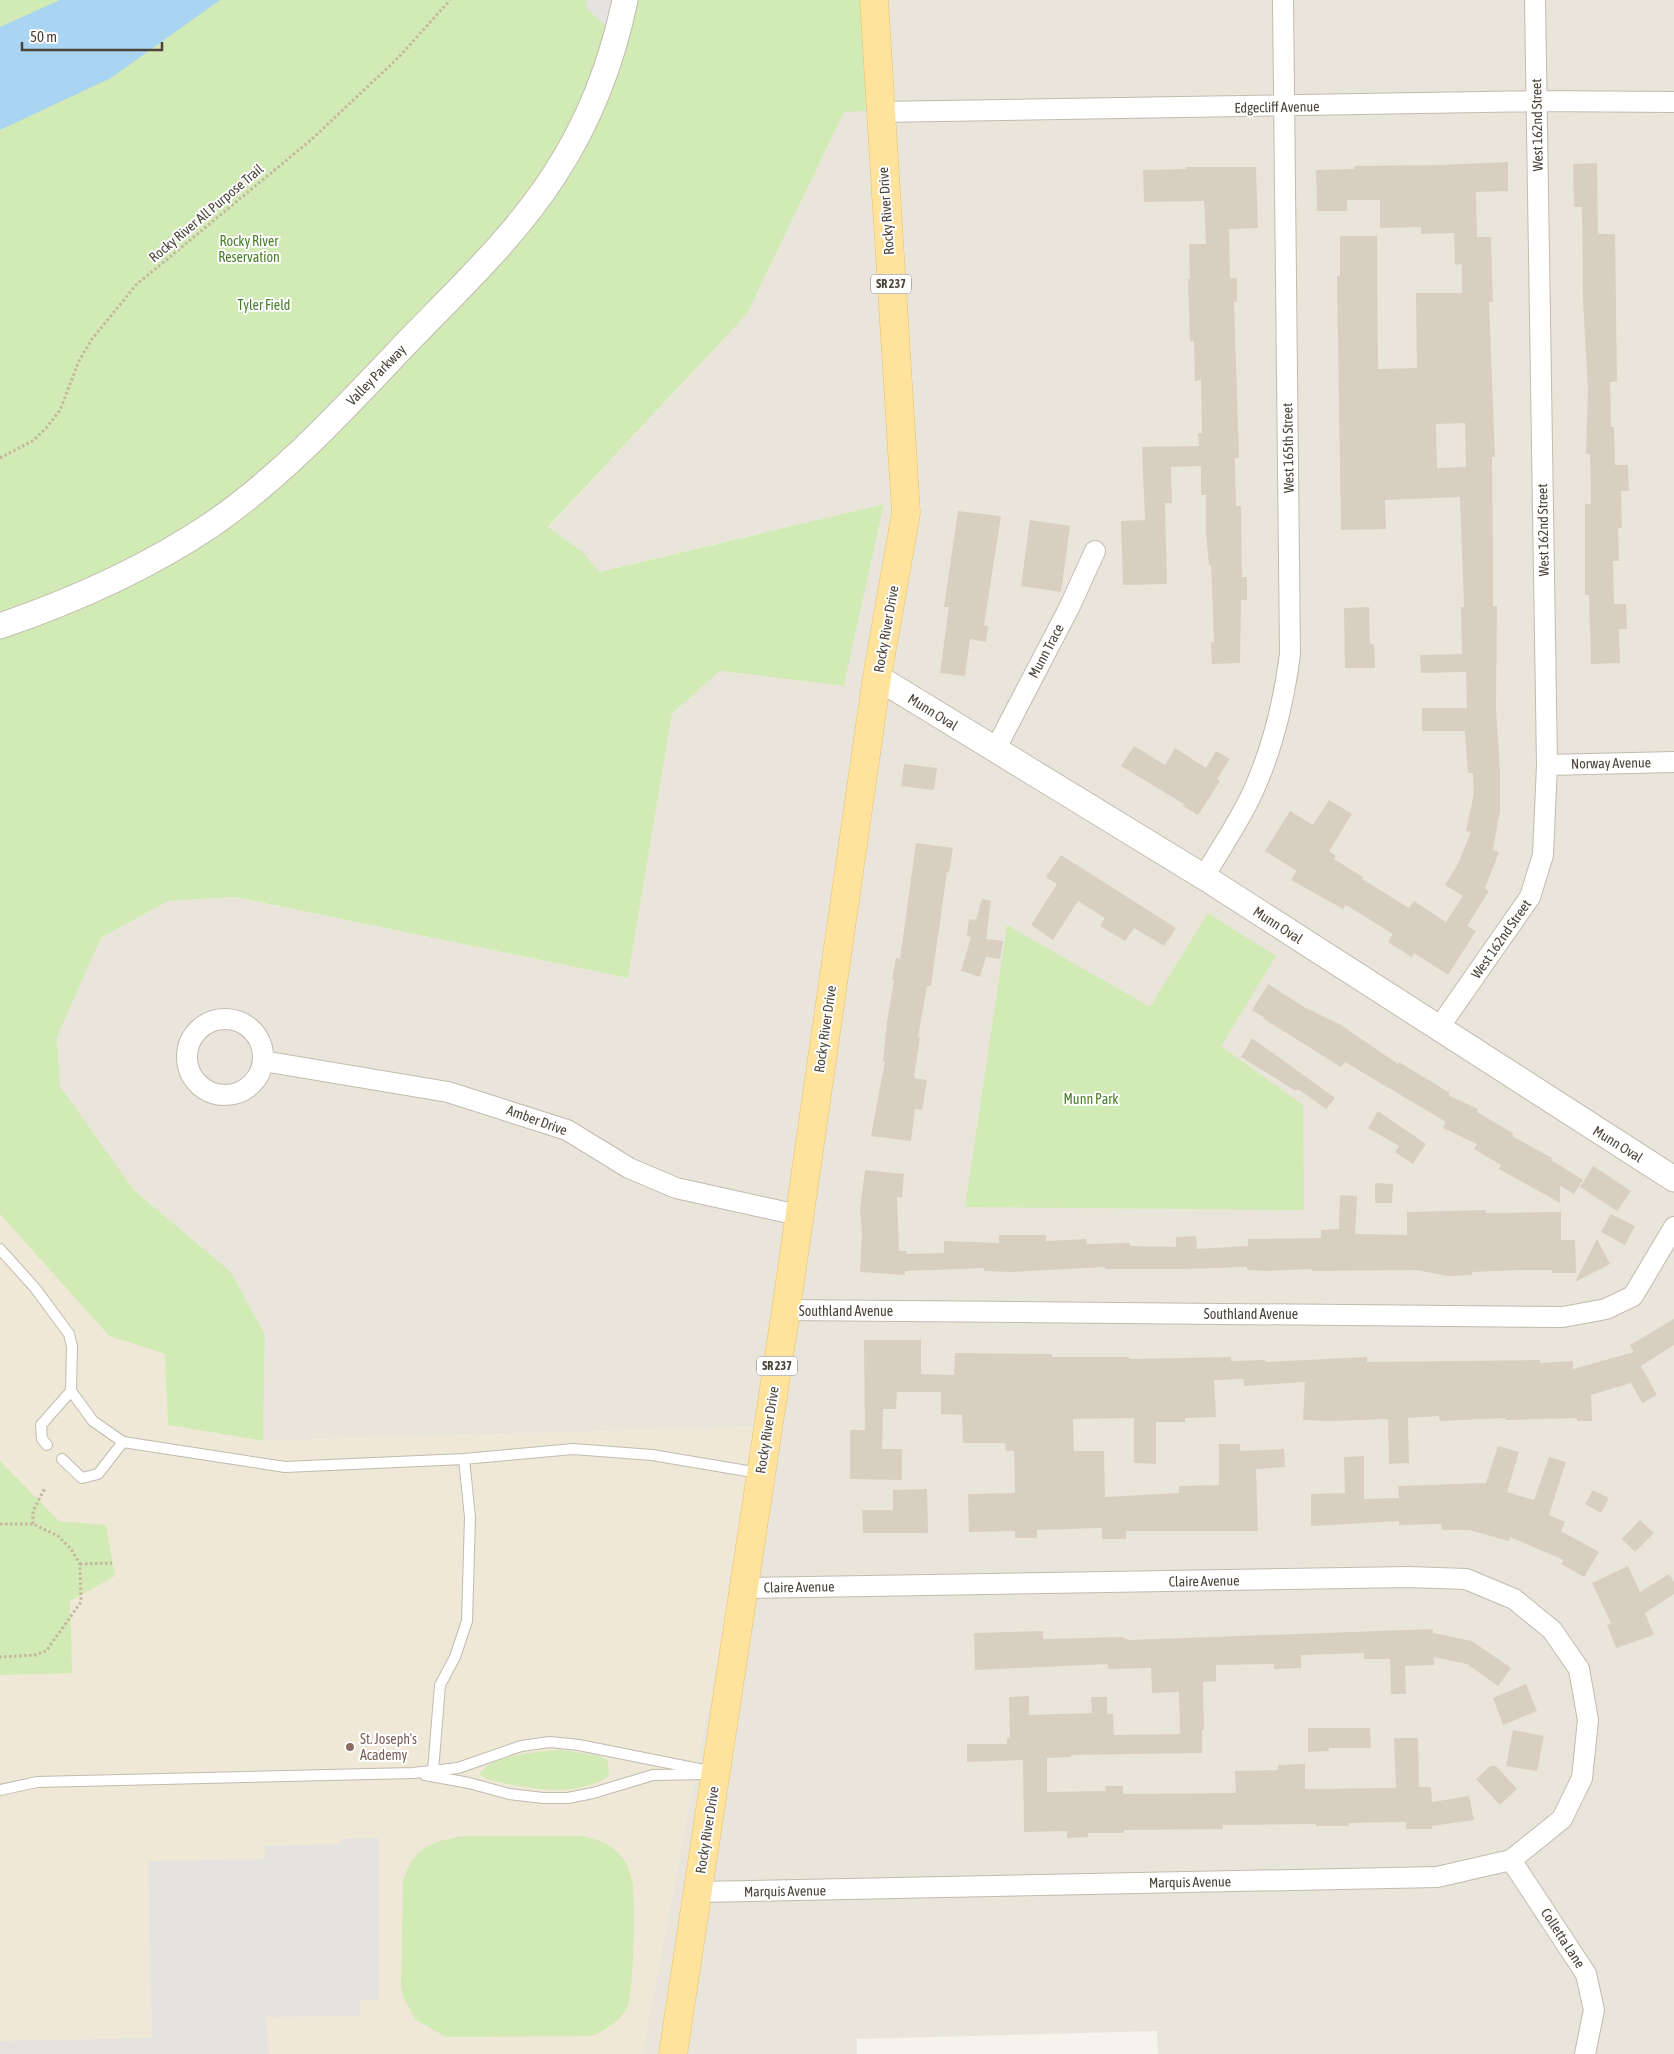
<svg xmlns="http://www.w3.org/2000/svg" width="1674" height="2054" font-family="'Asap Condensed',sans-serif">
	<style>
		.residential { fill: #eae5da }
		.education { fill: #efe8d6 }
		.green { fill: #d2eab5 }
		.parking { fill: #e5e3e0 }
		.water { fill: #a9d4f2 }
		.building { fill: #d8cfc1; fill-rule: evenodd }
		.lines { fill: none; stroke-linecap: round; stroke-linejoin: round }
		.service-casing { stroke: #c2bbae; stroke-width: 12 }
		.minor-casing { stroke: #c2bbae; stroke-width: 22 }
		.tertiary-casing { stroke: #c2bbae; stroke-width: 27 }
		.primary-casing { stroke: #e6c16a; stroke-width: 29 }
		.path { stroke: #c4b79f; stroke-width: 3; stroke-dasharray: 2.5 2.5; stroke-linecap: butt }
		.service { stroke: #fff; stroke-width: 10 }
		.minor { stroke: #fff; stroke-width: 20 }
		.tertiary { stroke: #fff; stroke-width: 25 }
		.primary { stroke: #ffe39c; stroke-width: 28 }
		.education-dot { fill: #8d6e63; stroke: #fff; stroke-width: 2 }
		.labels { text-anchor: middle; stroke-width: 4; stroke-linejoin: round; paint-order: stroke }
		.shield { fill: #fff; stroke: #817c74; stroke-width: 1 }
		.shield-label { font-size: 12px; font-weight: bold; fill: #4b4439 }
		.street-label { font-size: 14px; fill: #4b4439; stroke: #fff }
		.park-label { font-size: 14px; fill: #4a7f2a; stroke: #fff }
		.education-label { font-size: 14px; fill: #785e54; stroke: #fff; text-anchor: start }
	</style>
	<rect width="100%" height="100%" fill="#f6f3ec"/>
	<path class="residential" d="M874 0H1674V2054H1158L1157 2031 857 2039V2054H642L761 1427 263 1441 265 1335 231 1272 134 1190 60 1086 57 1037 101 938 168 901 233 897 628 978 672 714 720 671 844 686 884 504 598 572 584 553 548 528 747 314 844 112Z"/>
	<path class="education" d="M0 1214 109 1336 166 1354 168 1425 263 1441 761 1427 642 2054H0Z"/>
	<path class="green" d="M0 0H874L881 110 844 112 747 314 548 527 584 553 599 572 884 504 844 686 720 671 672 714 628 978 234 897 168 901 101 938 57 1037 60 1086 134 1190 231 1272 265 1335 263 1441 168 1425 165 1354 109 1336 0 1214Z
		M1208 913 1276 956 1221 1046 1303 1105 1304 1210 965 1207 1007 925 1150 1007Z
		M0 1461 59 1521 106 1525 115 1576 70 1601 72 1673 0 1675Z
		M563 1750 600 1756 608 1761 609 1776C578 1797 534 1790 500 1782 492 1780 483 1780 480 1773 489 1756 545 1750 563 1750Z
		M467 1836H582C600 1840 616 1846 626 1863 629 1869 632 1879 633 1885 635 1904 634 1994 627 2008 620 2022 605 2030 592 2036L446 2037 416 2020 404 1999 401 1987 403 1883C412 1847 433 1840 467 1836Z"/>
	<path class="parking" d="M586 0H615L610 30 586 8Z
		M379 1838V1999L360 2000V2016L266 2017 269 2054H0V2041L152 2038 148 1861 265 1859V1846L341 1844V1839Z"/>
	<path class="water" d="M60 0H220L111 78 0 130V27Z"/>
	<path class="building" d="M1508 162V191L1476 192 1477 237H1491L1492 274 1493 302H1489L1495 457H1492L1493 562V606H1497L1496 709 1500 771V810L1493 850 1499 852 1485 888 1489 891 1467 926 1476 931 1448 975 1414 953 1412 957 1388 942 1393 934 1346 905 1343 909 1291 880 1297 871 1265 851 1290 811 1313 825 1329 800 1352 814 1329 851 1336 856 1334 859 1363 877 1362 879 1409 908 1414 901 1446 922 1463 896 1445 885 1457 866 1471 832 1466 831 1474 793 1473 773H1468L1465 731H1422V708H1467L1466 672 1421 673 1420 655 1462 654 1461 607H1464L1460 497 1385 500 1386 529 1341 530 1337 276H1340V236H1377L1378 369 1417 368 1416 293H1462V264L1455 265 1454 233 1421 234V227L1380 228V200H1347V211H1317L1316 170 1354 169V166L1439 165ZM1465 423 1466 467 1437 468 1436 424Z
		M1597 163 1598 234H1615L1617 382H1610L1611 427H1614L1615 465H1628L1629 491H1621L1622 528H1618L1619 561H1613L1614 604H1626L1627 629H1619L1620 663 1591 664 1589 595H1585V504H1591L1590 454H1586L1588 390 1583 300 1582 207H1574L1573 164Z
		M1186 167H1256L1258 228 1229 229 1230 278H1237V302H1234L1239 458H1235L1236 506H1241L1242 577H1247V600H1241L1240 663 1212 664 1211 642H1214L1211 565H1209L1206 534V495H1201V466L1171 467 1172 503H1165L1167 584 1123 585 1121 521 1145 520 1142 447 1199 446 1198 433H1202L1201 380 1195 381 1194 341H1190L1188 279H1190L1189 244H1206L1204 201 1144 202 1143 170 1186 169Z
		M958 511 1001 516 984 625 988 626 986 642 970 639 965 676 940 673 949 607H944Z
		M1030 520 1070 526 1061 592 1021 586Z
		M1369 607 1370 644H1374L1375 668H1345L1344 608Z
		M1134 746 1165 765 1175 748 1206 768 1216 751 1230 759 1217 779 1220 781 1198 815 1183 806 1184 804 1121 766Z
		M904 764 937 768 934 790 901 786Z
		M916 843 953 848 949 873 947 872 931 986H927L918 1037H920L914 1078 927 1080 922 1110 915 1109 911 1141 871 1136 885 1061H883L887 1022 894 980H892L896 958 900 959Z
		M1061 855 1176 928 1164 946 1134 928 1125 941 1100 926 1105 918 1078 901 1053 940 1031 925 1057 884 1046 877Z
		M982 899 991 901 986 939 1003 941 1000 959 986 957 980 977 961 971 971 937 967 936 969 919 976 920Z
		M1268 984 1304 1007 1341 1025 1398 1064 1399 1062 1450 1093 1448 1095 1478 1109 1477 1112 1514 1134 1512 1136 1552 1158 1551 1160 1583 1180 1574 1194 1560 1186V1203L1499 1169 1501 1165 1474 1149 1477 1144 1443 1128 1446 1122 1345 1062 1341 1067 1264 1019 1265 1018 1252 1010Z
		M1252 1038 1335 1098 1326 1109 1298 1089 1296 1091 1241 1057Z
		M1378 1111 1426 1144 1413 1164 1395 1152 1399 1146 1368 1128Z
		M1593 1166 1631 1191 1617 1211 1580 1187Z
		M865 1170 904 1174 902 1198 897 1197 899 1251H907L906 1254 944 1253V1241L999 1243V1235H1046V1241L1086 1239 1087 1244 1130 1243V1246L1176 1247V1237L1196 1236 1197 1249 1248 1246V1239L1321 1238V1230L1339 1229 1340 1195 1357 1196 1355 1234 1407 1235V1212L1486 1210 1485 1213 1561 1212V1240H1575L1576 1273H1552V1270H1518L1472 1272V1275L1447 1276 1417 1270 1313 1271 1312 1269 1267 1271 1247 1270V1267L1183 1269H1105V1267L1013 1272 984 1271V1268L905 1271V1275L860 1272 862 1231 860 1209Z
		M1375 1183 1393 1184 1392 1203H1375Z
		M1611 1214 1635 1226 1625 1245 1601 1232Z
		M1597 1239 1610 1264 1575 1282Z
		M1674 1319V1345L1641 1366 1657 1395 1642 1403 1631 1383 1591 1395 1592 1421H1577V1418L1505 1420 1506 1418 1440 1421 1439 1416 1408 1418 1409 1463 1389 1464 1388 1419 1331 1421 1303 1420 1305 1382 1244 1386 1243 1379 1214 1380 1216 1417 1185 1418V1422H1156V1464L1134 1463V1418L1073 1419 1074 1451H1104L1105 1497 1179 1493V1486L1219 1485V1444H1240V1451L1284 1449 1285 1467 1256 1469 1258 1531H1126V1539H1102V1528L1037 1530V1538H1015V1531L969 1532 968 1494 1015 1493 1014 1451H1006L1005 1443H963L962 1415 941 1414V1392H897L896 1409H883L882 1449H902V1480L850 1479V1430H865L864 1340H921V1374L954 1375 955 1353 1052 1354V1357H1129V1359L1231 1357V1361L1265 1360V1362L1367 1357V1362L1540 1360V1363L1573 1361V1369L1634 1352 1630 1345Z
		M1498 1446 1519 1452 1507 1492 1534 1500 1549 1457 1566 1462 1549 1515 1565 1522 1561 1531 1599 1552 1584 1577 1561 1564 1564 1560 1510 1537 1509 1541 1469 1530H1442L1441 1524 1399 1525V1521L1311 1526V1494L1345 1493 1344 1457 1364 1456V1499L1399 1498 1398 1486 1486 1483Z
		M927 1489 928 1533H863L862 1510H893V1490Z
		M1593 1490 1609 1498 1601 1513 1585 1504Z
		M1640 1520 1654 1533 1635 1552 1622 1539Z
		M1628 1566 1640 1592 1669 1574 1674 1582V1594L1645 1613 1654 1635 1616 1648 1607 1625 1611 1623 1592 1583Z
		M1433 1629V1633L1472 1641 1511 1668 1498 1686 1467 1664 1434 1657V1665L1405 1666 1406 1694H1391L1390 1659H1364V1653L1301 1655V1668L1274 1669V1664L1216 1665V1681L1203 1682 1204 1730H1202V1753L1071 1755V1757L1047 1758V1792L1106 1791 1105 1786H1123V1794L1236 1793 1235 1771 1278 1770V1765L1305 1764V1789L1396 1788 1394 1738H1418L1419 1787H1431L1432 1802 1469 1796 1474 1820 1432 1826V1829H1406V1822L1349 1823V1826H1316V1824L1223 1825V1829L1124 1830V1833H1088V1837L1067 1838V1831L1024 1832 1023 1760 967 1762V1744H1007V1738H1010L1009 1697 1029 1696V1715L1092 1713 1091 1697H1107V1714H1113L1114 1735 1180 1734 1179 1692 1152 1693 1151 1668 1108 1669V1664L975 1670 974 1633 1043 1631V1639L1122 1637 1129 1640Z
		M1526 1684 1537 1711 1503 1725 1493 1698Z
		M1308 1728H1370L1371 1748H1329V1751L1308 1752Z
		M1513 1730 1544 1736 1537 1771 1506 1766Z
		M1490 1766H1496L1517 1789 1500 1805 1476 1779Z"/>
	<g class="lines">
		<defs>
			<path id="service" d="M0 1249 35 1288 69 1334 72 1346 71 1391 93 1421 123 1442 285 1467 464 1459 573 1449 652 1455 759 1473
				M47 1445 42 1439 41 1425 71 1391
				M62 1459 82 1478 98 1474 123 1442
				M433 1771 440 1685 455 1657 467 1621 470 1517 464 1459
				M425 1775 469 1783 509 1794 543 1798H568L593 1793 653 1775 704 1774
				M0 1790 37 1782 413 1773 458 1768 521 1746 550 1742 579 1745 714 1772"/>
			<path id="minor" d="M880 112 1536 101 1674 102
				M995 750 1069 608 1095 551
				M1547 765 1674 762
				M1204 877C1221 847 1242 818 1255 787 1274 744 1284 700 1290 654L1283 0
				M187 1057a38 38 0 1 1 76 0a38 38 0 1 1-76 0Z
				M1438 1029 1530 897 1543 855 1547 765 1535 0
				M263 1061 448 1092 567 1130 629 1168 676 1188 798 1215
				M786 1310 1563 1317 1606 1309 1633 1296 1674 1227
				M1511 1860 1586 1974 1594 2010 1585 2054
				M697 1892 1437 1877 1511 1860 1562 1819 1582 1778 1588 1720 1579 1669 1552 1630 1514 1599 1466 1579 1408 1577 743 1588"/>
			<path id="tertiary" d="M0 626C73 601 147 568 211 525 281 477 339 414 397 353 451 296 512 241 555 174 590 120 612 63 625 0
				M877 677 1204 877 1674 1179"/>
			<path id="primary" d="M673 2054 786 1310 877 677 906 513 874 0"/>
		</defs>
		<use href="#service" class="service-casing"/>
		<use href="#minor" class="minor-casing"/>
		<use href="#tertiary" class="tertiary-casing"/>
		<use href="#primary" class="primary-casing"/>
		<path class="path" d="M0 458 34 440 47 427 60 410 79 361 92 339 136 285 312 139 399 57 450 0
			M0 1524H33L58 1536 71 1549 80 1564 81 1602 46 1651 35 1655 0 1657
			M33 1524V1511L45 1488
			M80 1564 112 1563"/>
		<use href="#service" class="service"/>
		<use href="#minor" class="minor"/>
		<use href="#tertiary" class="tertiary"/>
		<use href="#primary" class="primary"/>
	</g>
	<circle class="education-dot" cx="350" cy="1747" r="5"/>
	<g class="labels">
		<g class="shield">
			<rect x="871" y="274.5" width="40" height="19" rx="4"/>
			<rect x="757" y="1356.5" width="40" height="19" rx="4"/>
		</g>
		<g class="shield-label">
			<text x="891" y="288">SR 237</text>
			<text x="777" y="1370">SR 237</text>
		</g>
		<g class="street-label">
			<text transform="translate(1277 107) rotate(-1)" y="5">Edgecliff Avenue</text>
			<text transform="translate(1537 125) rotate(-91)" y="5">West 162nd Street</text>
			<text transform="translate(886 211) rotate(-94)" y="5">Rocky River Drive</text>
			<text transform="translate(206 213) rotate(-40)" y="5">Rocky River All Purpose Trail</text>
			<text transform="translate(376 375) rotate(-46)" y="5">Valley Parkway</text>
			<text transform="translate(1288 448) rotate(-91)" y="5">West 165th Street</text>
			<text transform="translate(1543 530) rotate(-91)" y="5">West 162nd Street</text>
			<text transform="translate(886 629) rotate(-80)" y="5">Rocky River Drive</text>
			<text transform="translate(1046 651) rotate(-62)" y="5">Munn Trace</text>
			<text transform="translate(933 712) rotate(32)" y="5">Munn Oval</text>
			<text transform="translate(1611 763) rotate(-1)" y="5">Norway Avenue</text>
			<text transform="translate(1278 925) rotate(33)" y="5">Munn Oval</text>
			<text transform="translate(1501 939) rotate(-55)" y="5">West 162nd Street</text>
			<text transform="translate(825 1029) rotate(-82)" y="5">Rocky River Drive</text>
			<text transform="translate(537 1120) rotate(20)" y="5">Amber Drive</text>
			<text transform="translate(1618 1144) rotate(32)" y="5">Munn Oval</text>
			<text x="846" y="1316">Southland Avenue</text>
			<text x="1251" y="1319">Southland Avenue</text>
			<text transform="translate(767 1430) rotate(-81)" y="5">Rocky River Drive</text>
			<text transform="translate(1204 1581) rotate(-1)" y="5">Claire Avenue</text>
			<text transform="translate(799 1587) rotate(-1)" y="5">Claire Avenue</text>
			<text transform="translate(707 1830) rotate(-81)" y="5">Rocky River Drive</text>
			<text transform="translate(1190 1882) rotate(-1)" y="5">Marquis Avenue</text>
			<text transform="translate(785 1891) rotate(-1)" y="5">Marquis Avenue</text>
			<text transform="translate(1563 1938) rotate(57)" y="5">Colletta Lane</text>
		</g>
		<g class="park-label">
			<text x="249" y="246">Rocky River<tspan x="249" dy="16">Reservation</tspan></text>
			<text x="264" y="310">Tyler Field</text>
			<text x="1091" y="1104">Munn Park</text>
		</g>
		<g class="education-label">
			<text x="360" y="1744">St. Joseph's<tspan x="360" dy="16">Academy</tspan></text>
		</g>
	</g>
	<path d="M22 42v8h140v-8" fill="none" stroke="#4b4439" stroke-width="2.5"/>
	<text x="30" y="42" font-size="15" fill="#4b4439" stroke="#ffffff" stroke-width="4" paint-order="stroke">50 m</text>
</svg>
